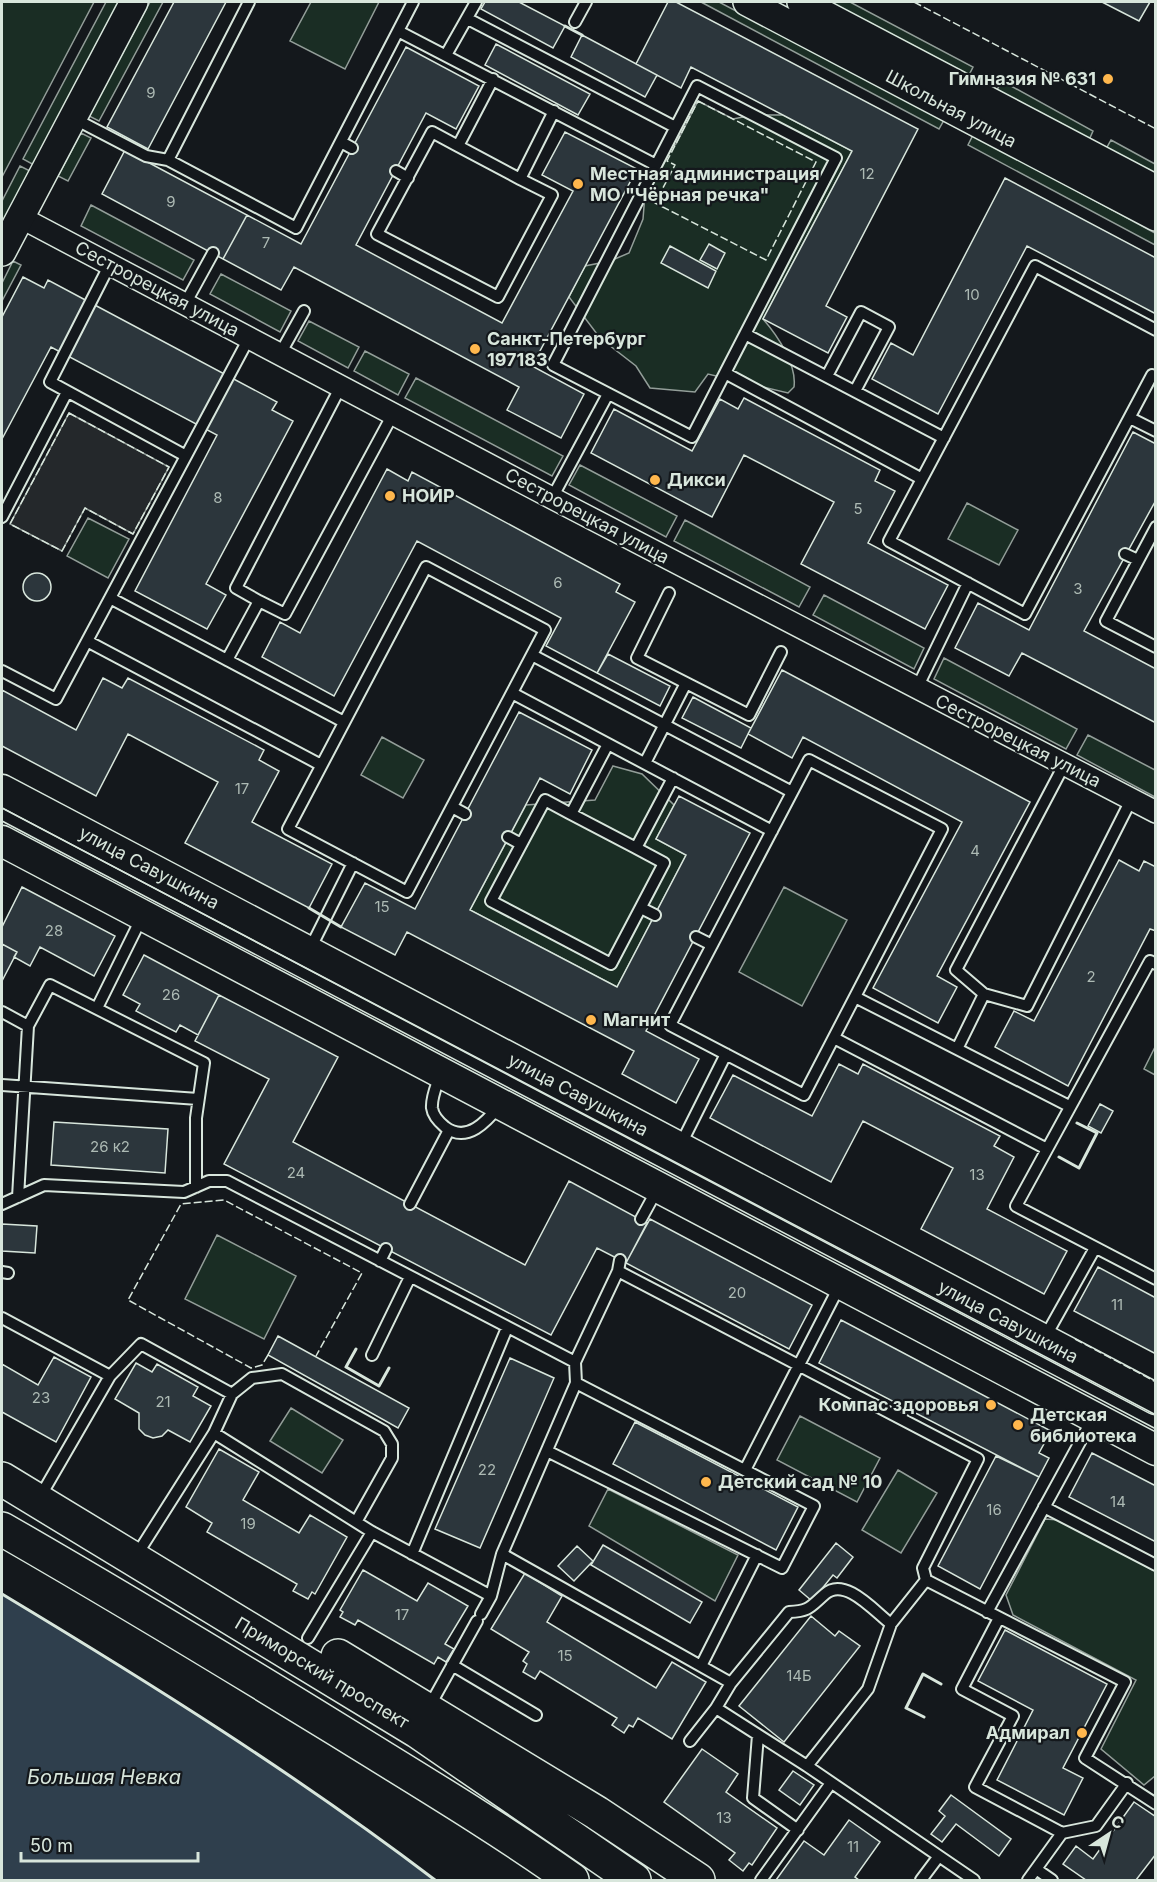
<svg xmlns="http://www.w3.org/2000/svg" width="1157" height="1882" font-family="Inter,sans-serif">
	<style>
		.green { fill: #1a2d24; stroke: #939e99; stroke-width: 1.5 }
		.parking { fill: #24282b; stroke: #939e99; stroke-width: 1.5 }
		.water { fill: #2f3f4d; stroke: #939e99; stroke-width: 1.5 }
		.building { fill: #2c363c; stroke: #d8e6dc; stroke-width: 1.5 }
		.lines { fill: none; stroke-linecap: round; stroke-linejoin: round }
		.service-casing { stroke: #d8e6dc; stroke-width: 14 }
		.minor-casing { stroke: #d8e6dc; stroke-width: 24 }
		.tertiary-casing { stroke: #d8e6dc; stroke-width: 30 }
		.secondary-casing { stroke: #d8e6dc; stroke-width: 33 }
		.primary-casing { stroke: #d8e6dc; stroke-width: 36 }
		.service { stroke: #14181c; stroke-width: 10 }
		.minor { stroke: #14181c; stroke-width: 21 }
		.tertiary { stroke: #14181c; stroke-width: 27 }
		.secondary { stroke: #14181c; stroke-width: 30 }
		.primary { stroke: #14181c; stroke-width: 33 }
		.tram { stroke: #d8e6dc; stroke-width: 1.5 }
		.fence { stroke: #d8e6dc; stroke-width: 1.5; stroke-dasharray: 8 3; stroke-linecap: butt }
		.wall { stroke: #d8e6dc; stroke-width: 3 }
		.poi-dot { fill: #ffb74d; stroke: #14181c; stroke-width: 2 }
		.labels { text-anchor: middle; stroke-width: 4.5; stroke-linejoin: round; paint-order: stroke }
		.number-label { font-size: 15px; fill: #adbab4 }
		.poi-label { font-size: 18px; font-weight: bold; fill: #d8e6dc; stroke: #14181c; text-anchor: start }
		.street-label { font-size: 18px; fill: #d8e6dc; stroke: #14181c }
		.water-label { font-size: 20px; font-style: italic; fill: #d8e6dc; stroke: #14181c }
	</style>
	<rect width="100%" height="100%" fill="#14181c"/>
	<path class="green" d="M2 2H94L2 177Z
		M106 2H120L34 165 23 159Z
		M150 2H163L99 121 89 116Z
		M311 2H379L345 69 290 41Z
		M701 2H719L944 120 939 129Z
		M829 2H850L973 67 969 75Z
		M1002 81 1093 131 1089 140 997 90Z
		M698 101 733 119 753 115H783L852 151 763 319C778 336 797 365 794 387L788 393 708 374 695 392 650 388 636 366 600 338 569 297 585 266 610 261 629 253 643 219 645 194 663 151 676 144Z
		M81 133 91 138 68 181 58 176Z
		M973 135 1155 233V245L968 145Z
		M1111 140 1155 164V175L1106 149Z
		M20 166 30 171 2 226V201Z
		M91 205 194 260 183 280 81 226Z
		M13 261 21 265 2 301V283Z
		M221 274 291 311 280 332 210 294Z
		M309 321 359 347 348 368 298 341Z
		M365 351 409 374 398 395 354 371Z
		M416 378 563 456 552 476 405 398Z
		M580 465 677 516 666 537 569 485Z
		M967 503 1018 530 999 565 948 539Z
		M88 518 129 539 108 578 67 556Z
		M685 520 810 587 799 607 674 541Z
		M824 595 924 648 914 669 813 615Z
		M944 658 1077 729 1066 749 934 679Z
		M1088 735 1155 770V797L1077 755Z
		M382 737 424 760 403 798 361 775Z
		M613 766 642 774 674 805 656 839 686 855 617 987 470 910 526 805 595 800Z
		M784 887 847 920 802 1006 739 972Z
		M1155 1047 1156 1075H1155L1144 1069Z
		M217 1235 296 1276 264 1339 185 1299Z
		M291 1408 343 1440 322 1473 270 1441Z
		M800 1416 880 1458 857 1502 777 1460Z
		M898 1470 937 1493 901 1553 862 1530Z
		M608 1489 738 1555 715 1601 589 1526Z
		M1045 1519 1059 1520 1155 1571V1776L1144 1785 1101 1749 1136 1680 1013 1615 1006 1595Z"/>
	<path class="parking" d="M69 413 169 467 133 534 85 508 62 551 10 524Z"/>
	<path class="water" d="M2 1594C150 1683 297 1775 435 1880H2Z"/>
	<path class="building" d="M174 2H226L148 149 107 127Z
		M485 2H519L565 26 553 48 481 9Z
		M668 2H676L918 129 826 306 847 317 828 353 763 319 852 151 691 67 681 88 636 64Z
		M1102 2H1150L1139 21Z
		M582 35 657 75 645 97 571 57Z
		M496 44 590 94 578 115 485 65Z
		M406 47 479 86 456 129 426 113 356 245 502 323 573 191 542 175 565 132 637 169 532 366 584 394 561 438 507 410 519 387 294 267 281 290 223 259 247 215 301 244Z
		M125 150 247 215 223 259 102 194Z
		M1005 178 1156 258V314L1027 246 938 414 872 379 891 343 913 355Z
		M709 244 725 253 717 269 700 260Z
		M670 246 716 271 708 288 661 263Z
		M23 277 44 288 48 280 91 303 277 402 272 410 293 421 206 584 226 595 207 629 135 591 217 435 51 347 2 439V317Z
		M744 398 880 470 875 481 895 491 868 543 948 585 925 629 801 564 834 502 744 455 712 517 591 453 614 409 692 451 720 399 738 409Z
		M1133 432 1156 444V500L1084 631 1156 669V723L1022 653 1009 676 955 648 978 603 1029 630Z
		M387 469 408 481 412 472 620 584 616 592 635 602 597 673 546 646 561 618 417 541 334 696 262 657 280 622 300 633Z
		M23 587a14 14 0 1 1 28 0a14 14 0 1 1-28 0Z
		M608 654 670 686 660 706 597 673Z
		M782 670 1030 802 937 976 957 987 938 1023 873 988 962 822 803 737 792 758 748 734Z
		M103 678 122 688 128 678 264 750 259 760 279 771 252 822 332 864 309 908 185 843 218 782 128 734 96 796 2 746V690L76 730Z
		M693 697 751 728 741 748 682 718Z
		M519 712 592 750 570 794 540 778 470 910 617 987 686 855 656 839 679 796 750 833 646 1031 699 1059 676 1103 622 1074 634 1051 615 1041 407 932 395 955 341 927 365 883 415 909Z
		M1119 860 1139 871 1144 861 1156 867V931L1150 929 1068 1086 995 1047 1014 1011 1034 1021Z
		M22 887 115 936 94 976 40 947 30 966 14 957 17 952 2 944V927Z
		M2 944 17 952 2 981Z
		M144 955 219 995 198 1035 180 1025 176 1032 136 1011 140 1004 123 995Z
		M219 995 338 1057 293 1142 525 1265 569 1181 647 1223 626 1263 597 1248 551 1335 224 1164 269 1079 195 1041Z
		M839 1064 858 1074 863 1064 1000 1136 994 1146 1014 1157 987 1209 1067 1251 1044 1294 921 1229 953 1168 863 1121 831 1182 710 1118 733 1075 812 1116Z
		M1100 1104 1113 1111 1101 1133 1088 1126Z
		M54 1122 168 1129 165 1173 51 1165Z
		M650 1219 812 1305 789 1349 626 1263Z
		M2 1224 37 1226 35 1253 2 1251Z
		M1098 1267 1156 1298V1354L1074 1311Z
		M841 1320 1051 1431 1039 1453 1049 1458 1039 1477 819 1363Z
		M278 1336 409 1408 398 1428 268 1355Z
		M54 1357 91 1377 56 1442 2 1412V1364L38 1385Z
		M510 1358 554 1378 480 1548 435 1529Z
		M136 1363 152 1372 157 1364 198 1387 193 1396 211 1406 190 1442 168 1430 162 1436 153 1438 145 1435 139 1429V1413L115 1399Z
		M635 1422 798 1507 776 1550 613 1464Z
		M219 1449 259 1472 243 1500 299 1533 310 1515 347 1537 315 1594 312 1592 308 1599 293 1591 297 1584 207 1532 212 1523 186 1507Z
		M1092 1453 1156 1486V1542L1069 1497Z
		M996 1456 1039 1477 980 1589 938 1566Z
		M836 1543 853 1557 837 1578 833 1575 812 1601 799 1590Z
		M603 1545 702 1602 690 1623 591 1565Z
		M577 1546 593 1561 574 1581 558 1566Z
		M363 1570 417 1601 428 1583 468 1606 445 1644 454 1649 446 1662 438 1657 434 1664 358 1620 355 1625 340 1617 343 1612 340 1610Z
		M525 1573 562 1596 547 1622 656 1688 672 1662 706 1682 672 1739 638 1718 633 1727 629 1725 624 1733 612 1725 617 1718 540 1671 535 1679 523 1672 527 1664 523 1661 529 1652 491 1629Z
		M811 1616 835 1636 839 1631 860 1646 784 1742 739 1706Z
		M1005 1630 1107 1684 1063 1768 1083 1778 1064 1815 997 1780 1033 1710 978 1681Z
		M702 1749 738 1774 726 1792 777 1828 752 1865 749 1863 743 1871 729 1860 735 1853 664 1802Z
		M793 1771 814 1785 800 1805 779 1790Z
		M951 1795 1011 1839 999 1856 956 1824 942 1842 931 1834 945 1816 939 1811Z
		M1134 1802 1156 1817V1854L1136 1880H1086L1063 1864 1076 1846 1093 1859Z
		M849 1820 880 1842 855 1877 859 1880H776L804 1841 824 1855Z"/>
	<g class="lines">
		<defs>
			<path id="service" d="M468 19 675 127
				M575 22 586 2
				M398 31 413 2
				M446 55 476 2
				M493 79 458 146 432 132 377 234 498 297 552 195 520 179 554 111
				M73 118 146 156 168 160 296 228 398 31 656 165
				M341 142 352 148
				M458 146 520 179
				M168 160 249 2
				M396 171 408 178
				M185 304 213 253
				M745 334 944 438
				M280 354 304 311
				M725 373 836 158 697 86 553 365 692 437 725 373 922 479
				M1152 375 1025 614 889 541 1035 266 1156 330
				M827 376 861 312 889 327 855 391
				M1130 418 1156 431
				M186 456 249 338
				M552 498 608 394
				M2 517 67 392
				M1156 527 1106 621 1156 647
				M1125 554 1138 560
				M426 567 545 630 407 892 288 829Z
				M669 593 637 658 749 715 781 652
				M110 598 344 722
				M259 601 285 614 393 414
				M87 641 321 765
				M532 655 792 792
				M227 660 259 601 236 588 341 386
				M2 671 56 699 186 456 50 382 110 264
				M917 688 968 583
				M512 693 772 831
				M608 744 571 814 545 800 491 901 611 964 664 863 636 848 673 778
				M809 760 942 829 804 1095 670 1025Z
				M645 763 686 683
				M452 807 465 814
				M571 814 636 848
				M508 837 521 844
				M641 908 655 915
				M696 937 712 945
				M310 949 353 863
				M1156 964 1150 961 1016 1206 1156 1279
				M984 994 1027 1006 1131 800
				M855 997 1069 1106
				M97 1008 142 917
				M2 1012 28 1026
				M834 1038 1045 1148
				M957 1049 984 994 956 970 1064 765
				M440 1075C437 1085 431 1097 432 1108 433 1116 439 1122 445 1127 467 1144 487 1121 500 1105
				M2 1085 198 1099
				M680 1146 726 1054
				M18 1197 28 1026 50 985 204 1063 196 1118V1187
				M2 1204 44 1185 184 1192 209 1181H227L575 1362 576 1383 502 1554
				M410 1204 449 1130
				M641 1219 658 1188
				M380 1261 386 1249
				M618 1271 978 1459 923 1568 926 1580 1125 1682 1085 1758 1156 1804
				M2 1272 8 1273
				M2 1318 110 1376 141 1344 232 1394 214 1433 372 1532 491 1596 502 1554 731 1683 716 1708 807 1766 974 1880
				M1044 1339 1095 1248
				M372 1355 410 1277
				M575 1362 618 1271 620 1260
				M232 1394 252 1378 282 1374 384 1431 392 1444V1458L356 1522
				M547 1451 782 1568 814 1506 576 1383
				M745 1470 840 1285
				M40 1497 110 1376
				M1044 1507 1156 1565
				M412 1554 507 1328
				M136 1556 214 1433
				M987 1612 1092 1420
				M481 1614 491 1596
				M999 1618 962 1689 1013 1716 975 1787 1062 1833
				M308 1638 372 1532
				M452 1665 536 1715
				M701 1666 757 1555
				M731 1683 789 1612C810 1611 810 1607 825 1594 845 1576 875 1612 891 1624
				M429 1707 477 1621
				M758 1735 753 1798 798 1830
				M690 1741 716 1708
				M807 1766 868 1689 891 1624 926 1580
				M1036 1869 1062 1833 1096 1826 1127 1783
				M761 1880 831 1783
				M921 1880 939 1856
				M1028 1880 1036 1869 1052 1880"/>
			<path id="minor" d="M20 217 552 498 1156 812"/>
			<path id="tertiary" d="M747 2 1156 217
				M801 2 1156 189
				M2 252 134 2"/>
			<path id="secondary" d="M2 790 1156 1399
				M2 841 1156 1450"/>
			<path id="primary" d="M2 1479 417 1731 634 1880
				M2 1529C115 1594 226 1661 338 1730 417 1779 496 1826 572 1880
				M338 1656 597 1813 698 1880"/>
		</defs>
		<use href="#service" class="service-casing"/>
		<use href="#minor" class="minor-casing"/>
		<use href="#tertiary" class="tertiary-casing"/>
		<use href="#secondary" class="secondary-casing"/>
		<use href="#primary" class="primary-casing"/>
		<use href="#service" class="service"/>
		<use href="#minor" class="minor"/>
		<use href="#tertiary" class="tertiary"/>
		<use href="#secondary" class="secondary"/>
		<use href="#primary" class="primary"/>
		<path class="tram" d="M2 808 1156 1415
			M2 821 1156 1429"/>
		<path class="fence" d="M914 2 1156 129
			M698 101 816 162 766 260 655 203 675 165 667 161Z
			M69 413 169 467 133 534 85 508 62 551 10 524Z
			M1075 1339 1156 1382
			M268 1355 262 1365 251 1368 128 1300 181 1204 224 1200 362 1273 316 1356"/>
		<path class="wall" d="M565 26 582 35
			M309 908 341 927
			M1059 1157 1079 1168 1097 1133 1077 1123
			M356 1349 346 1367 379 1386 389 1368
			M2 1594C150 1683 297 1775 435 1880
			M924 1717 906 1708 923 1674 941 1684"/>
	</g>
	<g class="poi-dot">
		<circle cx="1108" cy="79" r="6"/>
		<circle cx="578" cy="184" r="6"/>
		<circle cx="475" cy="349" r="6"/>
		<circle cx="655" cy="480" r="6"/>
		<circle cx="390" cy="496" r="6"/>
		<circle cx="591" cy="1020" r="6"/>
		<circle cx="991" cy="1405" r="6"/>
		<circle cx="1018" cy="1425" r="6"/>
		<circle cx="706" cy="1482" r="6"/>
		<circle cx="1082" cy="1733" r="6"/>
	</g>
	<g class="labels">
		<g class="number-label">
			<text x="151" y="98">9</text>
			<text x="867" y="179">12</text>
			<text x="171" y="207">9</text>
			<text x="266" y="248">7</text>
			<text x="972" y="300">10</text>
			<text x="218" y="503">8</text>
			<text x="858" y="514">5</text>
			<text x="558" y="588">6</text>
			<text x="1078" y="594">3</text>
			<text x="242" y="794">17</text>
			<text x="975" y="856">4</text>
			<text x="382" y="912">15</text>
			<text x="54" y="936">28</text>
			<text x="1091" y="982">2</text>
			<text x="171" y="1000">26</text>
			<text x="110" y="1152">26 к2</text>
			<text x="296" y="1178">24</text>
			<text x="977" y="1180">13</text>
			<text x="737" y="1298">20</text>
			<text x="1117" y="1310">11</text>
			<text x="41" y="1403">23</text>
			<text x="163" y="1407">21</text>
			<text x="487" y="1475">22</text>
			<text x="1118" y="1507">14</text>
			<text x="994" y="1515">16</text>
			<text x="248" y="1529">19</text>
			<text x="402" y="1620">17</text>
			<text x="565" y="1661">15</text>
			<text x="799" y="1681">14Б</text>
			<text x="724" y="1823">13</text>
			<text x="853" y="1852">11</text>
		</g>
		<g class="poi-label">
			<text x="1096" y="85" text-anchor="end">Гимназия № 631</text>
			<text x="590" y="180">Местная администрация<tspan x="590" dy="21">МО "Чёрная речка"</tspan></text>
			<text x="487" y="345">Санкт-Петербург<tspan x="487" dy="21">197183</tspan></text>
			<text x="667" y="486">Дикси</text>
			<text x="402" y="502">НОИР</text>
			<text x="603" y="1026">Магнит</text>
			<text x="979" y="1411" text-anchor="end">Компас здоровья</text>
			<text x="1030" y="1421">Детская<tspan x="1030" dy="21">библиотека</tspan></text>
			<text x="718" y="1488">Детский сад № 10</text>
			<text x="1070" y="1739" text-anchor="end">Адмирал</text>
		</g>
		<g class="street-label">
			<text transform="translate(951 109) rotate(28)" y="6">Школьная улица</text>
			<text transform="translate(157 289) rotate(28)" y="6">Сестрорецкая улица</text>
			<text transform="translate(587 516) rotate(28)" y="6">Сестрорецкая улица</text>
			<text transform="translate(1018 741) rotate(27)" y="6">Сестрорецкая улица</text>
			<text transform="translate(149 868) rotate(28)" y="6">улица Савушкина</text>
			<text transform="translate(578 1095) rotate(28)" y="6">улица Савушкина</text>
			<text transform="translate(1008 1322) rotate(28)" y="6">улица Савушкина</text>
			<text transform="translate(322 1673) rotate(31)" y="6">Приморский проспект</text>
		</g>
		<g class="water-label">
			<text x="104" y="1784">Большая Невка</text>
		</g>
	</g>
	<rect width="1157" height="1882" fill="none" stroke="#d8e6dc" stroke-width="6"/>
	<g transform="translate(1109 1834) rotate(36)" stroke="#14181c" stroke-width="4.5" paint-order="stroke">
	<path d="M0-4.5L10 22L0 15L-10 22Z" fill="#d8e6dc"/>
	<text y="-9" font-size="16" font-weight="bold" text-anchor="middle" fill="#d8e6dc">С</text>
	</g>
	<path d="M21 1852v9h177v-9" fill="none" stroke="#d8e6dc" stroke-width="3"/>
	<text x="30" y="1852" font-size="18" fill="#d8e6dc" stroke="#14181c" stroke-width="4.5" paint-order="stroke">50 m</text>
</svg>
